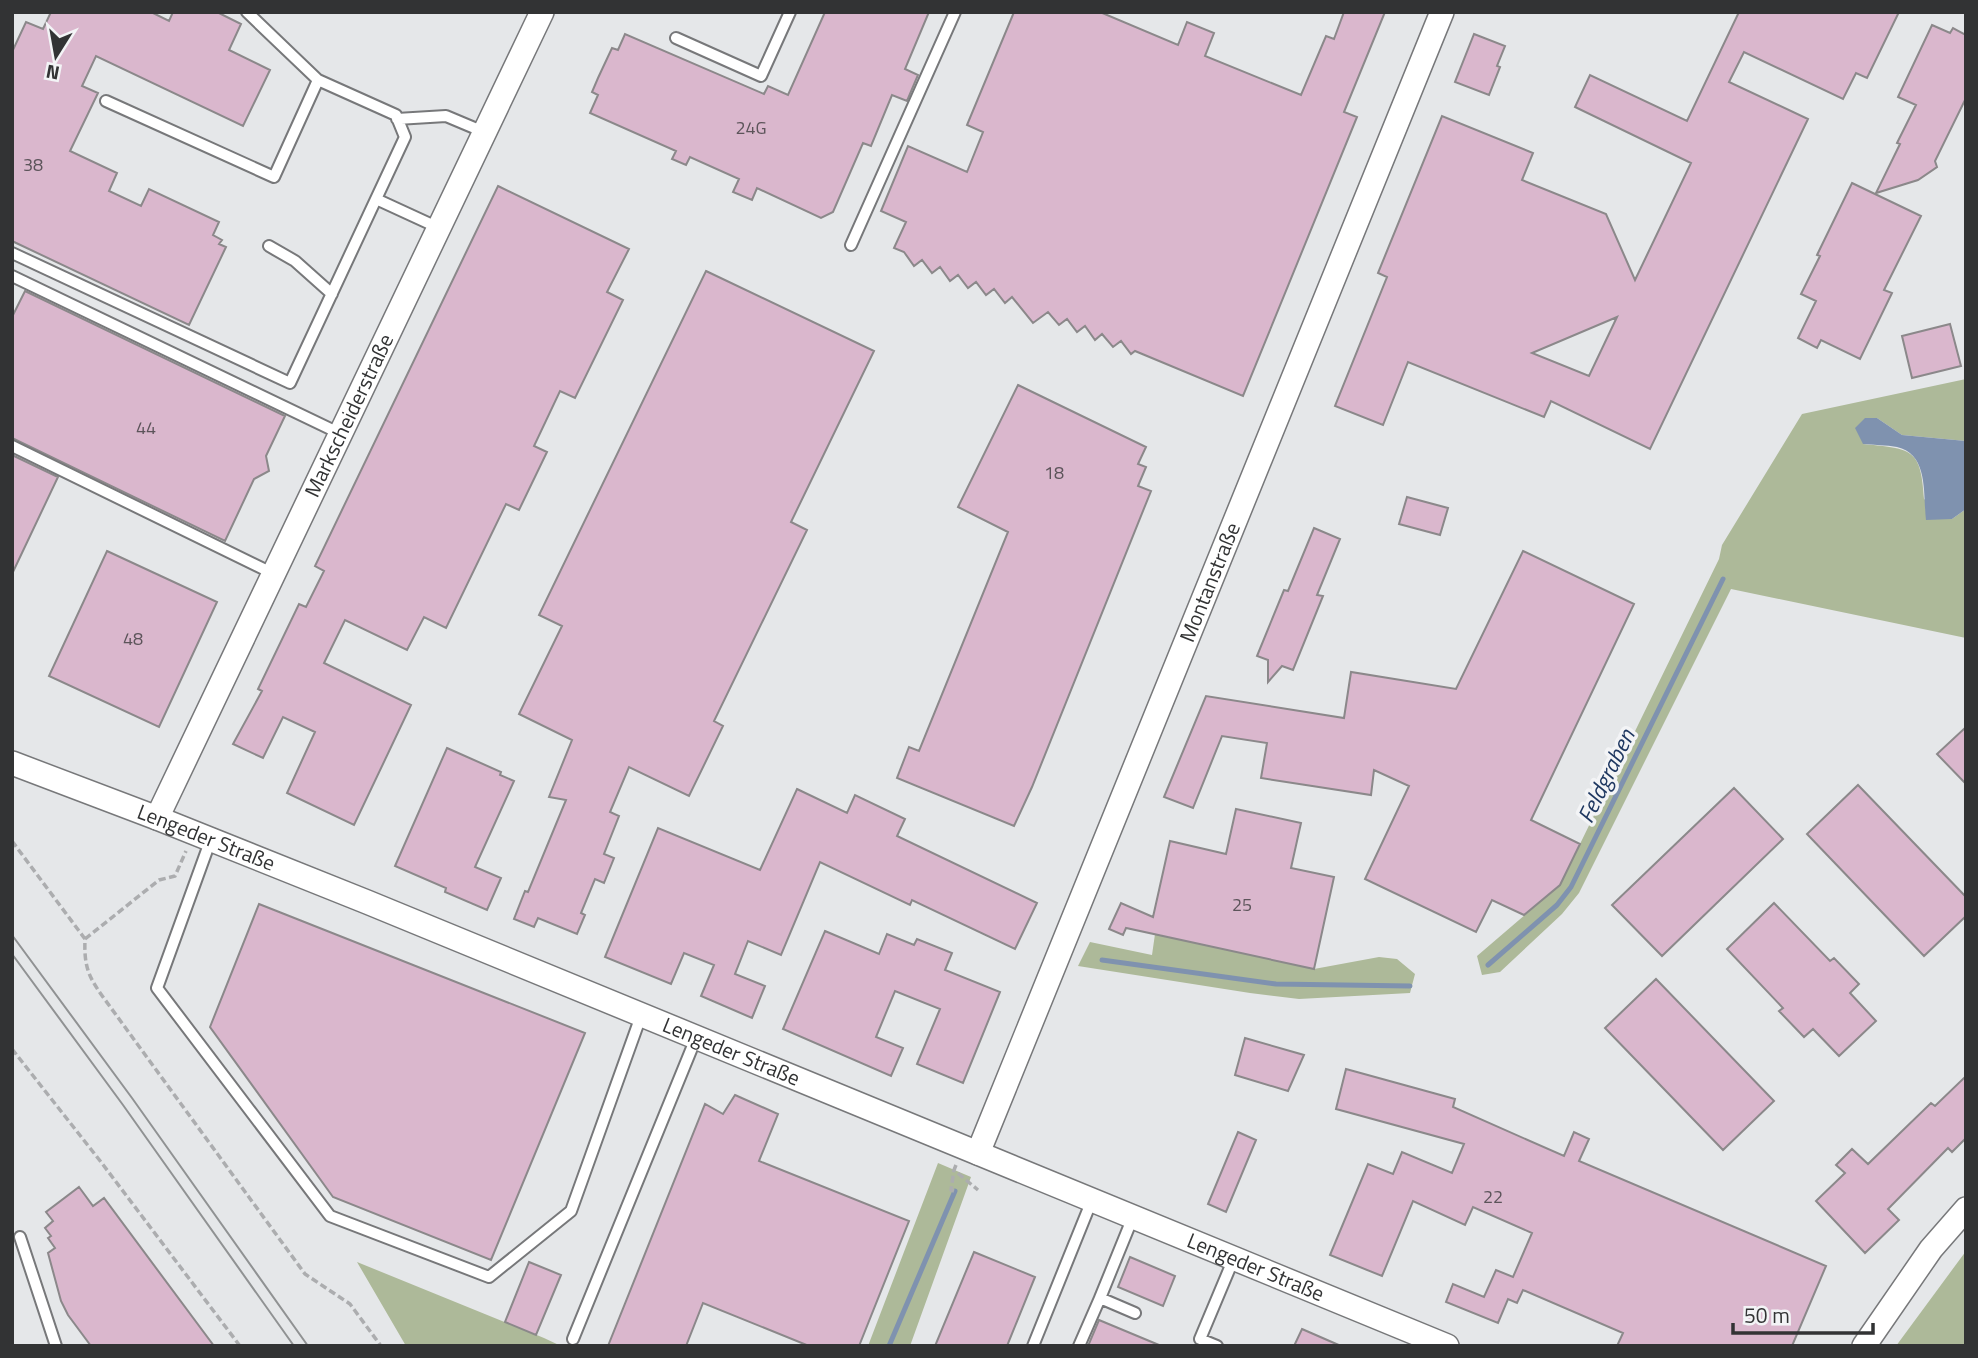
<svg xmlns="http://www.w3.org/2000/svg" width="1978" height="1358" font-family="'Titillium Web',sans-serif">
	<style>
		.green { fill: #adb999 }
		.water { fill: #7f92af }
		.lines { fill: none; stroke-linecap: round; stroke-linejoin: round }
		.stream { stroke: #7f92af; stroke-width: 5 }
		.building { fill: #dab7cd; stroke: #8b888a; stroke-width: 2; fill-rule: evenodd }
		.service-casing { stroke: #77787a; stroke-width: 14 }
		.minor-casing { stroke: #77787a; stroke-width: 26 }
		.path { stroke: #acadaf; stroke-width: 3.5; stroke-dasharray: 7 3.5; stroke-linecap: butt }
		.service { stroke: #fff; stroke-width: 10 }
		.minor { stroke: #fff; stroke-width: 23 }
		.tram { stroke: #909293; stroke-width: 2 }
		.labels { text-anchor: middle; stroke-width: 7; stroke-linejoin: round; paint-order: stroke }
		.number-label { font-size: 18px; fill: #5c545a }
		.street-label { font-size: 21px; fill: #323334; stroke: #f3f4f6 }
		.water-label { font-size: 23px; font-style: italic; fill: #1f3861; stroke: #f3f4f6 }
	</style>
	<rect width="100%" height="100%" fill="#e5e7e9"/>
	<path class="green" d="M1966 379V441L1902 435 1877 418 1863 444C1911 449 1921 447 1924 499L1952 519 1966 509V638L1731 589 1579 893 1562 914 1500 972 1482 975 1477 956 1560 885 1719 559 1722 545 1802 414Z
		M1155 934 1314 969 1379 957 1397 959 1415 974 1410 993 1299 999 1250 993 1078 966 1090 942 1152 955Z
		M938 1163 971 1177 910 1346H868Z
		M1966 1251V1346H1896Z
		M357 1262 544 1338 561 1346H406Z"/>
	<path class="water" d="M1865 418H1877L1902 435 1966 441V509L1952 519 1926 520C1923 495 1929 454 1897 447 1886 445 1874 445 1863 444L1855 428Z"/>
	<g class="lines">
		<path class="stream" d="M1102 960 1276 984 1410 986
			M1488 965 1557 905 1571 887 1723 579
			M889 1346 955 1191"/>
	</g>
	<path class="building" d="M51 12H151L169 21 173 12H217L241 24 229 50 270 70 243 126 96 56 82 86 98 93 70 151 117 173 109 191 141 206 149 189 219 222 213 235 222 240 219 244 226 247 189 325 12 241V52L26 22 43 29Z
		M825 12H929L905 69 918 75 907 101 892 95 871 146 863 143 833 212 821 218 757 188 752 200 733 192 739 179 690 157 686 165 672 159 676 151 590 113 598 95 592 92 598 78 612 48 618 50 625 34 764 94 768 86 788 95Z
		M1014 12H1100L1178 45 1187 22 1214 33 1205 56 1301 95 1326 36 1334 39 1344 12H1385L1344 112 1357 117 1243 396 1135 351 1131 354 1121 341 1113 347 1102 334 1095 340 1085 326 1077 332 1067 319 1059 325 1048 312 1033 323 1012 297 1005 303 994 289 986 295 976 282 968 288 958 275 950 281 940 267 932 273 922 260 914 266 904 252 894 248 906 222 881 211 908 146 967 172 983 132 967 125Z
		M1739 12H1899L1867 78 1856 73 1843 99 1744 52 1729 82 1808 119 1650 449 1551 401 1544 417 1408 362 1383 425 1335 406 1387 277 1378 273 1442 116 1533 153 1522 180 1606 214 1635 280 1691 163 1575 107 1590 75 1687 121ZM1617 317 1589 376 1532 353Z
		M1932 25 1950 33 1953 28 1966 35V98L1935 161 1937 167 1918 180 1876 193 1900 144 1897 143 1916 105 1898 97Z
		M1474 34 1505 46 1497 66 1500 67 1489 95 1455 82Z
		M1852 183 1921 216 1884 290 1892 293 1860 359 1821 340 1817 348 1798 338 1816 301 1801 294 1820 256 1817 255Z
		M498 186 629 249 607 292 623 300 575 398 560 391 534 446 547 452 519 510 506 504 446 628 424 617 407 650 345 620 324 663 411 705 354 825 287 793 315 732 283 717 263 758 233 744 262 691 258 689 299 604 306 607 324 571 315 566Z
		M706 271 874 351 791 522 807 530 714 721 723 726 689 796 629 767 610 812 619 816 604 854 614 858 604 883 595 879 581 913 585 915 577 934 538 918 534 927 514 919 525 891 528 892 566 800 549 797 572 740 519 714 562 626 539 615Z
		M25 291 285 416 266 456 269 471 254 479 225 541 12 438V317Z
		M1950 324 1961 366 1912 378 1902 336Z
		M1018 385 1146 447 1138 464 1146 467 1138 486 1151 491 1032 787 1014 826 897 778 909 747 919 751 1008 532 958 507Z
		M12 455 58 477 12 574Z
		M1407 497 1448 508 1440 535 1399 524Z
		M1314 528 1340 539 1317 595 1323 596 1293 670 1282 666 1268 682V660L1257 656 1284 590 1288 591Z
		M107 551 217 602 159 727 49 676Z
		M1523 551 1634 604 1531 820 1580 844 1560 885 1524 915 1492 900 1476 932 1365 879 1409 786 1374 770 1371 795 1261 778 1267 743 1222 736 1193 808 1164 797 1206 696 1344 718 1351 672 1456 689Z
		M1966 727V784L1937 754Z
		M447 748 501 772 500 775 514 781 475 867 501 878 487 910 445 892 446 888 395 866Z
		M1858 785 1966 897V916L1924 956 1807 834Z
		M1734 788 1783 839 1662 956 1612 905Z
		M797 789 847 813 855 795 905 819 897 836 1037 903 1015 949 912 900 910 905 820 862 781 955 748 941 735 974 765 986 752 1018 701 996 714 965 684 953 671 984 605 957 658 828 760 870Z
		M1236 809 1301 823 1291 868 1334 877 1314 969 1126 928 1123 935 1109 929 1121 903 1153 917 1170 841 1226 854Z
		M1774 903 1830 961 1834 958 1859 984 1850 993 1876 1021 1839 1056 1813 1029 1804 1037 1779 1011 1783 1008 1727 949Z
		M259 904 585 1033 491 1260 333 1197 210 1027Z
		M825 931 879 954 887 934 914 945 917 939 952 953 945 970 1000 992 963 1083 917 1064 940 1009 895 991 876 1037 903 1048 891 1076 783 1029Z
		M1656 979 1774 1101 1723 1150 1605 1028Z
		M1245 1038 1304 1055 1288 1091 1235 1075Z
		M1346 1069 1455 1099 1453 1107 1564 1156 1574 1132 1589 1139 1579 1161 1826 1266 1792 1346H1617L1623 1333 1523 1290 1517 1303 1508 1299 1498 1323 1446 1302 1453 1284 1484 1297 1496 1270 1513 1277 1532 1233 1473 1207 1465 1225 1413 1201 1382 1276 1330 1255 1368 1164 1393 1174 1402 1152 1452 1173 1464 1144 1336 1109Z
		M1966 1076V1138L1952 1152 1948 1148 1888 1209 1899 1220 1865 1253 1816 1201 1845 1173 1836 1165 1852 1149 1868 1164 1931 1103 1935 1106Z
		M735 1095 778 1114 759 1161 909 1221 859 1346H809L703 1303 686 1346H608L705 1104 723 1114Z
		M1238 1132 1256 1140 1226 1212 1208 1204Z
		M79 1187 93 1206 104 1198 214 1346H91L68 1315 61 1301 48 1253 55 1248 48 1238 51 1236 45 1228 53 1221 46 1212Z
		M974 1252 1035 1277 1007 1346H935Z
		M1130 1257 1175 1276 1163 1306 1118 1287Z
		M529 1262 561 1275 536 1335 505 1322Z
		M1099 1320 1159 1345V1346H1088Z
		M1302 1329 1341 1346H1294Z"/>
	<g class="lines">
		<defs>
			<path id="service" d="M247 12 318 80
				M676 38 761 76 790 12
				M397 119 446 116 484 132
				M376 199 439 228
				M851 245 955 12
				M269 246 295 261 332 294
				M12 253 290 383 405 137 396 115 318 80 274 177 106 101
				M12 276 341 434
				M12 446 274 574
				M211 839 157 988 330 1216 489 1277 571 1211 641 1016
				M1133 1217 1100 1298 1135 1313
				M20 1237 56 1346
				M573 1339 696 1038
				M1033 1346 1092 1200
				M1079 1346 1100 1298
				M1217 1346 1200 1339 1234 1258"/>
			<g id="minor">
				<path id="s1" d="M12 763 157 818 367 902 1447 1346"/>
				<path id="s2" d="M157 818 542 12"/>
				<path id="s3" d="M978 1153 1442 12"/>
				<path d="M1864 1346 1931 1249 1966 1209"/>
			</g>
		</defs>
		<use href="#service" class="service-casing"/>
		<use href="#minor" class="minor-casing"/>
		<path class="path" d="M12 841 85 939C84 966 88 976 103 997L305 1274 350 1304 381 1346
			M85 939 159 880 175 876 186 851
			M12 1049 101 1162 240 1346
			M956 1165 954 1170 978 1190
			M954 1191 951 1190 954 1170"/>
		<use href="#service" class="service"/>
		<use href="#minor" class="minor"/>
		<path class="tram" d="M12 935 132 1098 308 1346
			M12 954 123 1105 294 1346"/>
	</g>
	<g class="labels">
		<g class="number-label">
			<text x="751" y="134">24G</text>
			<text x="33" y="171">38</text>
			<text x="146" y="434">44</text>
			<text x="1054" y="479">18</text>
			<text x="133" y="645">48</text>
			<text x="1242" y="911">25</text>
			<text x="1493" y="1203">22</text>
		</g>
		<g class="street-label">
			<text dy="7" stroke="none"><textPath href="#s2" startOffset="446">Markscheiderstraße</textPath></text>
			<text dy="7" stroke="none"><textPath href="#s3" startOffset="616">Montanstraße</textPath></text>
			<text dy="7" stroke="none"><textPath href="#s1" startOffset="208">Lengeder Straße</textPath></text>
			<text dy="7" stroke="none"><textPath href="#s1" startOffset="775">Lengeder Straße</textPath></text>
			<text dy="7" stroke="none"><textPath href="#s1" startOffset="1342">Lengeder Straße</textPath></text>
		</g>
		<g class="water-label">
			<text transform="translate(1606 776) rotate(-64)" y="8">Feldgraben</text>
		</g>
	</g>
	<rect width="1978" height="1358" fill="none" stroke="#323334" stroke-width="28"/>
	<g transform="translate(56 56) rotate(191)" stroke="#f3f4f6" stroke-width="5" paint-order="stroke">
	<path d="M0-5L12 26L0 18L-12 26Z" fill="#323334"/>
	<text y="-10" font-size="19" font-weight="bold" text-anchor="middle" fill="#323334">N</text>
	</g>
	<path d="M1733 1323v10h140v-10" fill="none" stroke="#323334" stroke-width="3.5"/>
	<text x="1744" y="1323" font-size="21" fill="#323334" stroke="#f3f4f6" stroke-width="5" paint-order="stroke">50 m</text>
</svg>
